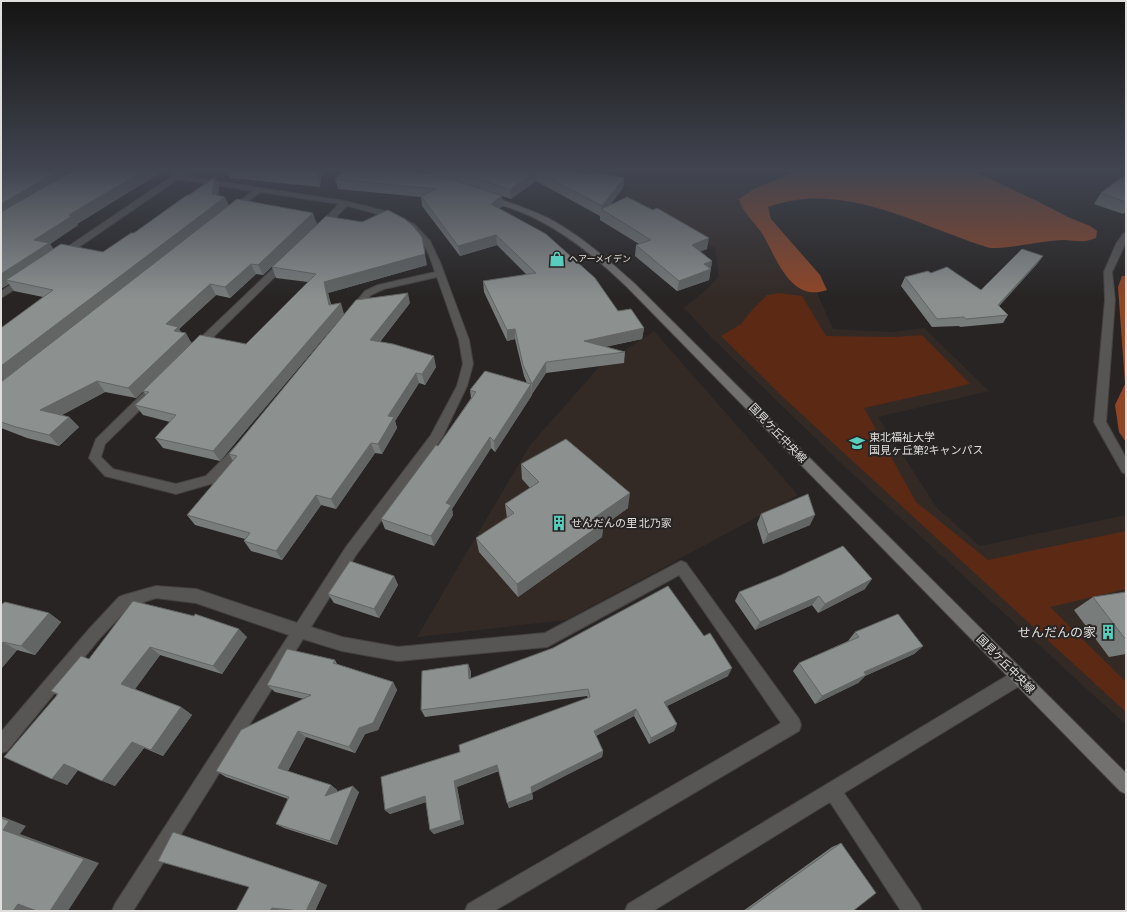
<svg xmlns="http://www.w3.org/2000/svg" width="1127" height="912" font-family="'Sofia Sans Condensed','Noto Sans JP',sans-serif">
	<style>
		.built { fill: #332a26 }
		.green { fill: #5c2a14 }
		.forest { fill: #8f4627 }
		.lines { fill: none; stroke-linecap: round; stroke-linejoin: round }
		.street-casing { stroke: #454241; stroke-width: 2 }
		.secondary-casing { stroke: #454241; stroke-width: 2 }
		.street { fill: #575655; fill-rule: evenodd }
		.secondary { fill: #737170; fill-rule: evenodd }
		.wall { fill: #787c7b }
		.shaded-wall { fill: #626564 }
		.building { fill: #8c908f; stroke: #626564 }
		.labels { text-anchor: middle; stroke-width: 4; stroke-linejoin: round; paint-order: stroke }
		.far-poi-label { font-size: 9px; fill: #e1dfde; stroke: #272423; text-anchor: start }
		.street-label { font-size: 11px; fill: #e1dfde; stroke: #272423 }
		.poi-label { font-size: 11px; fill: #e1dfde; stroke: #272423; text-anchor: start }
		.near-poi-label { font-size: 13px; fill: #e1dfde; stroke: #272423; text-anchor: end }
	</style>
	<rect width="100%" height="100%" fill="#272423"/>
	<path class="built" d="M556 171H848L747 208 799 252 833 329 892 332 924 328 989 391 878 417 937 508 980 546 1126 515V725L847 469 712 338 684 308 707 289 719 276 715 248 680 227 622 200 629 187 612 181Z
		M654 331 798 495 566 620 417 637 530 445 599 367Z"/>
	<path class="green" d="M779 293 802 296 826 336 895 337 922 335 970 384 864 408 916 502 988 560 1126 531V589L1050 607 1126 682V712L783 397 721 336 741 324 753 309 767 295Z"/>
	<path class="forest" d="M799 171H973L1037 201 1068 217 1090 226 1097 231 1096 238C1082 244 1076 240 1062 240 1038 241 1015 248 990 248 920 227 844 179 768 207L771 219 820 275 827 290C791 303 777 259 763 235 756 223 743 214 739 199L754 189Z
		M1122 276H1126V442L1119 432 1115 405 1125 384 1118 287Z"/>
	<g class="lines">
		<defs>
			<path id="street" d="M180 171H187L183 176 345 201 385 211 414 224 430 241 440 262 469 340 473 364 467 386 442 438 356 555 311 627 342 637 398 647 545 633 681 561 686 563 799 719 801 725 799 731 494 911H465L468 904 781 723 679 575 547 647 398 661 342 651 303 639 133 911H112L115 904 289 635 196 603 156 598 129 607 100 638 7 751 1 753V732L90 628 119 597 124 595 156 586 196 589 297 623 346 547 431 435 457 386 463 364 459 340 437 277 384 289 371 295 356 314H350L348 312 365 291 378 285 435 272C432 263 429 252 423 244 406 219 374 213 347 206L323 230H320L316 228 317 226 339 204 261 192 233 212H230V208L253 191 178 179 63 258H57L56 256 57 254Z
				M1126 233V242L1112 272 1115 300 1106 422 1126 458V474L1122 472 1094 422 1105 300 1104 272 1116 244 1123 234Z
				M286 258 290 261 289 263 201 349H193L192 347 193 345 283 259Z
				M25 276 28 277 30 279 28 281 1 298V291Z
				M148 391 152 392 153 395 152 398 105 444 101 457 113 469 176 484 206 476 238 444 242 443 246 444 248 447 246 450 214 483 176 494 105 476 89 458 96 439 144 392Z
				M1018 669 1024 671 1026 677 1024 683 844 793 919 904 922 911H901L830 802 653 911H625L628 904Z"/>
			<path id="secondary" d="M485 196H491C510 203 530 209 548 218 580 235 607 259 634 283L1126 773V794L1120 791 627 287C601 262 574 239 542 222 524 212 505 206 485 200Z"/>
		</defs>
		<use href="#street" class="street-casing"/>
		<use href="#secondary" class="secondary-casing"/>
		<use href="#street" class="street"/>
		<use href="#secondary" class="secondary"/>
	</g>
	<path class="wall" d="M1 171 64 176 70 172 67 171H163L77 224 78 225 50 244 53 249 103 252 134 233 215 177 219 187 218 196 229 206 317 224 263 275 256 274 230 298 216 295 179 329 181 332 192 343 246 344 308 282 276 278 272 267 427 265 328 293 331 304 344 314 220 461 163 448 155 438 170 422 143 415 135 405 146 395 143 391 136 398 105 392 62 415 69 417 79 427 59 446 27 438 1 428V328L43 297 14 291 9 284 2 288H1Z
		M227 171H322L320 187 230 178Z
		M344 171H575L591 175 624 178 623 188 610 205 707 249 700 251 712 261 709 280 677 291 635 256 636 245 639 244 600 220V216L536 181 511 199 502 196 503 206 499 208 618 311 644 328 642 339 605 347 625 352 624 363 546 373 532 394V392V395L495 452 491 448 452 509 453 515 434 546 385 529 381 519 438 446 471 398 470 390 527 383 524 376 515 339 507 341 484 292 483 281 527 275 497 245 460 256 422 206 421 197 338 189 335 179Z
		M1126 174V212L1123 214 1094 204 1101 193Z
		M1043 256 1037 264 999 306 1008 315 1003 323 960 327 959 326 932 327 901 286 905 277 931 273 981 290Z
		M410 303 380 342 436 367 425 385 419 383 395 421 397 428 382 454 375 453 336 509 321 505 282 560 251 551 244 541 245 539 195 525 187 515 233 461 229 454Z
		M521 464 628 508 603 526 602 537 518 597 479 552 476 538 507 518 505 504 530 488 522 479Z
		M761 514 810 525 763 544 757 524Z
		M394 576 398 585 379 618 334 603 328 594Z
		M865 589 818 613 812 605 755 630 735 601 739 592Z
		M1126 592V654L1109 657 1074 610 1093 597Z
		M133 601 247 637 222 674 160 655 135 689 181 707 192 715 163 756 144 748 115 786 78 770 67 785 57 695 51 691 89 659Z
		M1 604 49 613 61 622 35 655 17 650 1 669Z
		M855 632 923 646 914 654 865 676 858 683 815 704 793 671 799 663 848 641Z
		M335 660 337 664 393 682 397 690 378 730 365 734 355 753 306 737 288 771 331 785 337 790V792H359L337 845 284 828 276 824 288 799 226 777 216 771 304 699 275 692 267 685Z
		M468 664 471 672V678L728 676 667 706 677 724 674 731 649 744 634 716 596 736 603 751 602 757 532 792 533 799 509 808 499 771 457 787 464 824 434 834 430 830 426 802 390 814 385 810 460 752 588 698 587 696 425 717 421 710Z
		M841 843 853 911H743L832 847Z
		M327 885 315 911H293L281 910V911H236Z"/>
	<path class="shaded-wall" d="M58 171H61L66 179 1 217V204Z
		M143 171H163L77 224 78 225 50 244 56 252 6 280 9 284 2 288 1 287V274L34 240 69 215Z
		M318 171H322L320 187 317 177Z
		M536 171V181L511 199 510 190Z
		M215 177 219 187 217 204 225 197 230 207 1 385V366L212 194Z
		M624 178 623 188 605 212 601 210 602 206Z
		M502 196 503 206 492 214 491 204Z
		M313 213 317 224 263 275 258 265Z
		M496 235 497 245 460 256 458 246Z
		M422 237 427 265 328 293 332 313 341 303 344 314 220 461 213 451 329 305 324 282Z
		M709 238 707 249 690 256 692 245Z
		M1043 256 1037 264 993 313 998 305Z
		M712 261 709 280 677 291 679 281 704 264Z
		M251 264 256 274 230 298 225 287Z
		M210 284 216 295 179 329 183 336 186 333 192 344 136 398 128 388 166 324Z
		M408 293 410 303 373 350 370 340Z
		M644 328 642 339 584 351V341Z
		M515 329V339L507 341V330Z
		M434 356 436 367 425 385 422 374Z
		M546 362V373L532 394V384Z
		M416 373 419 383 395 421 397 428 382 454 378 444 388 416Z
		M97 381 105 392 50 421 40 410Z
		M531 384 532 395 495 452 494 441Z
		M69 417 79 427 59 446 49 435Z
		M490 437 491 448 452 509 453 515 434 546 431 536 446 503Z
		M371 443 375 453 336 509 331 499Z
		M630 493 628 508 603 526 602 537 518 597 517 584 594 518Z
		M316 495 321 505 282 560 276 551Z
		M815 515 810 525 763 544 768 534Z
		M394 576 398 585 379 618 374 609Z
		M872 579 865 589 818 613 825 604Z
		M819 596 812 605 755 630 760 622Z
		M49 613 61 622 35 655 21 646Z
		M239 629 247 637 222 674 213 666Z
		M3 642 17 650 1 669V644Z
		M923 646 914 654 865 676 858 683 815 704 822 696 864 672Z
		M150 647 160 655 133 692 121 684Z
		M468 664 471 672V687L469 679Z
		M732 668 728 676 661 709 664 702Z
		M393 682 397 690 378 730 365 734 355 753 349 747 359 728Z
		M181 707 192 715 163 756 151 750Z
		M636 709 634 716 593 737 594 731Z
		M677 724 674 731 649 744 651 738Z
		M298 731 306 737 286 774 278 768Z
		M132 742 144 748 115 786 102 781Z
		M603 751 602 757 532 793 531 787Z
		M64 764 78 770 67 785 52 779Z
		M497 765 499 770 457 787 464 824 434 834 430 830 454 781Z
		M331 785 337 790 332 801 325 796Z
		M353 786 359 792 337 845 330 841Z
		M532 793 533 799 509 808 507 803Z
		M425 796 429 801 390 814 385 810Z
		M1 816 26 826 20 834 99 863 68 911H50L3 830Z
		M320 882 327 885 315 911H306Z
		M18 904 35 906 32 911H13Z
		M272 908 281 910V911H270Z"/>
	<path class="building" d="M1 171H58L1 204Z
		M72 171H143L69 215 72 216 34 240 49 243 1 274V212Z
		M260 171H318L317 177Z
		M344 171H416L460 182 502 196 491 204 546 234 595 278 618 311 631 309 644 328 584 341 625 352 546 362 532 384 523 365 515 329 507 330 483 281 536 273 496 235 458 246 421 196 436 189 335 179Z
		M451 171H535L510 190 480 179Z
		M536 171H575L591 175 594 172 624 178 602 206Z
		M1126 174V202L1101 193Z
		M215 177 212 194 225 197 1 366V328L53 290 6 280 61 244 103 252 131 233H134L187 195H189Z
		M627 197 653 210 657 208 709 238 692 245 712 261 704 264 711 269 679 281 636 245 651 240 601 209Z
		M237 199 313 213 258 265 251 264 225 287 210 284 166 324 178 327 174 331 186 333 128 388 97 381 40 410 69 417 49 435 16 427 1 422V382Z
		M388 210 405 219 413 226 422 237 425 254 324 282 329 305 341 303 213 451 155 438 176 415 135 405 149 392 143 391 200 335 246 344 316 274 272 267 326 216 362 222Z
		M1022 249 1043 256 998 305 1008 315 966 319 964 317 937 319 905 277 928 271 931 273 947 267 981 290Z
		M408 293 370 340 393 344 434 356 422 374 416 373 388 416 394 417 378 444 371 443 331 499 316 495 276 551 244 541 250 533 187 515 237 456 229 454 356 300Z
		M485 371 531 384 494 441 490 437 446 503 451 505 431 536 381 519 436 445 438 446 476 392 470 390Z
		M566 439 630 493 594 518 603 523 517 584 476 538 514 513 505 504 539 482 521 464Z
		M808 494 815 515 768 534 761 514Z
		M843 546 872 579 825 604 819 596 760 622 739 592 781 575Z
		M350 561 394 576 374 609 328 594Z
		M668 586 704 636 710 633 732 668 664 702 677 724 651 738 636 709 594 731 603 751 531 787 532 793 507 803 497 765 454 781 461 820 430 830 425 796 385 810 381 777 460 752 459 745 590 697 588 689 421 710 422 671 468 664 469 679 553 648Z
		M1126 592V640L1093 597Z
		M133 601 194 616 195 614 239 629 213 666 150 647 121 684 181 707 151 750 132 742 102 781 64 764 52 779 4 757 58 694 51 691 81 656 89 659Z
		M5 602 49 613 21 646 3 642 1 644V604H2Z
		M898 614 923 646 864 672 866 675 822 696 799 663 859 637 855 632Z
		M287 649 335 660 333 663 393 682 373 723 359 728 349 747 298 731 278 768 331 785 325 796 353 786 330 841 276 824 289 797 216 771 241 730 311 695 267 685Z
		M1 818 9 821 3 830 84 859 50 911H37L18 904 13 911H1Z
		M173 832 320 882 306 911H300L272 908 270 911H236L249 887 158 861Z
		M841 843 876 893 853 911H746Z"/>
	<linearGradient id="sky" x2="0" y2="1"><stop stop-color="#151413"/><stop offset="0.57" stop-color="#414550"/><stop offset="1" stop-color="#414550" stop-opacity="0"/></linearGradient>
	<rect width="1127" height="299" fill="url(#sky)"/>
	<defs>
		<symbol id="shop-bare" viewBox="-9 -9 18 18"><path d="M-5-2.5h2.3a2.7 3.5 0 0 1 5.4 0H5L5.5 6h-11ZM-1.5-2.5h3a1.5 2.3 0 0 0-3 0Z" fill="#59cebe" stroke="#272423" stroke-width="2.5" paint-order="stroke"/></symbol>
		<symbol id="university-bare" viewBox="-9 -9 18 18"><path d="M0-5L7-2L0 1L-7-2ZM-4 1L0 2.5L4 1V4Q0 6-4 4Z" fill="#59cebe" stroke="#272423" stroke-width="2.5" paint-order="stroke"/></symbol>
		<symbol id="building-bare" viewBox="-9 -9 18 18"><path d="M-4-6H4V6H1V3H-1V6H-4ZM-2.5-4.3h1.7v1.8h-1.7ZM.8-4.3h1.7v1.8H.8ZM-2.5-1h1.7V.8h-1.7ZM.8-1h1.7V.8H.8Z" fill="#59cebe" stroke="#272423" stroke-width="2.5" paint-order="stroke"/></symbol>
	</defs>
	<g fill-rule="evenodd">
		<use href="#shop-bare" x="546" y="248" width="22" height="22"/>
		<use href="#university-bare" x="846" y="432" width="22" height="22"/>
		<use href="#building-bare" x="548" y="512" width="22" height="22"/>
		<use href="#building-bare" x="1097" y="621" width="22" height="22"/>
	</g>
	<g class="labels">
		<g class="far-poi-label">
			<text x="569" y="262">ヘアーメイデン</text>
		</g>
		<g class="street-label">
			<text transform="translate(778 433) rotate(46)" y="4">国見ケ丘中央線</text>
			<text transform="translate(1006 664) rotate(45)" y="4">国見ケ丘中央線</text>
		</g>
		<g class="poi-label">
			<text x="869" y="441">東北福祉大学<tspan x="869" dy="13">国見ヶ丘第2キャンパス</tspan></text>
			<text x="571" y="527">せんだんの里 北乃家</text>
		</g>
		<g class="near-poi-label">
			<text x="1096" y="637">せんだんの家</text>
		</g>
	</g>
	<rect width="1127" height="912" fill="none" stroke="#e1dfde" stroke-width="4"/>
</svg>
